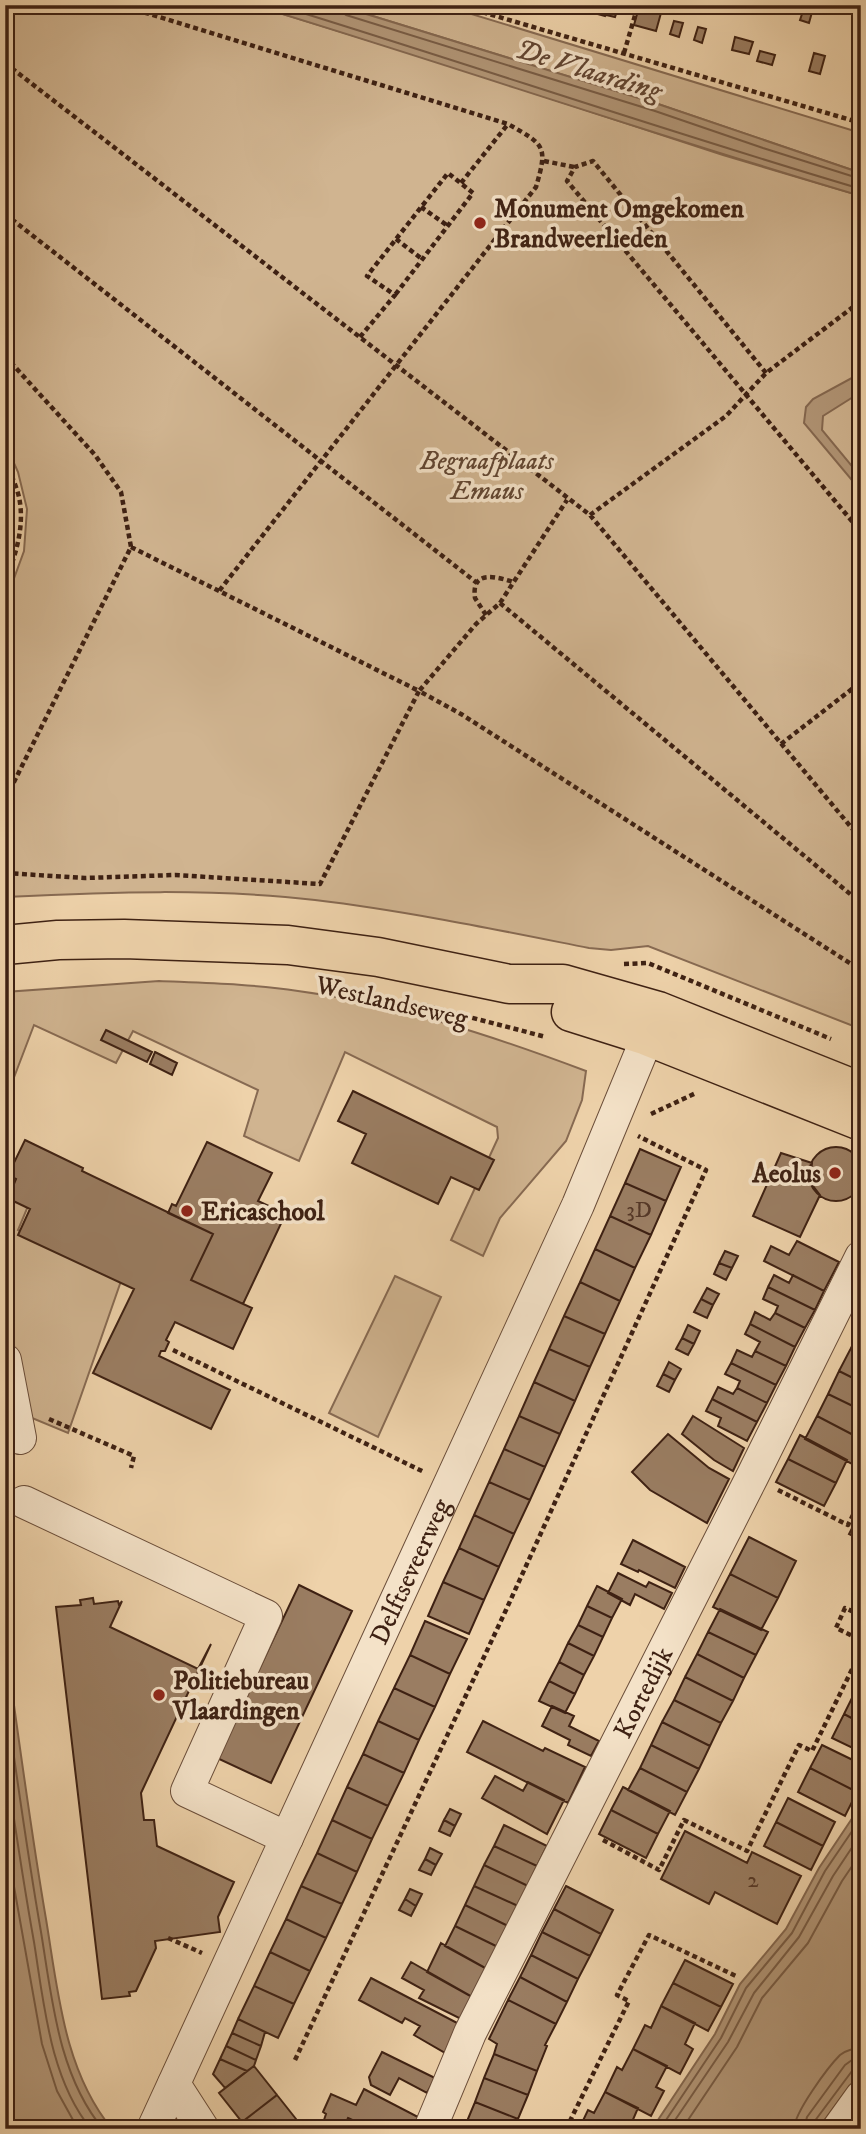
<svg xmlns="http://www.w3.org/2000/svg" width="866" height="2134" font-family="'IM FELL DW Pica',serif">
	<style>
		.green { fill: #d0b490; stroke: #876a52; stroke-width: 2 }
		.water { fill: #b29677; stroke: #84674f; stroke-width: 2 }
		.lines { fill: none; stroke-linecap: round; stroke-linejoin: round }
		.shore { stroke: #785c45; stroke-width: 2 }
		.building { fill: #9a7d62; stroke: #3e2113; stroke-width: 2 }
		.minor-casing { stroke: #6a4d39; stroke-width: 34 }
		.major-casing { stroke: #3e2113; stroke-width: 41 }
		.path { stroke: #3e2113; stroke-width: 4.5; stroke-dasharray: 5 3.5; stroke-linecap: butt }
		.minor { stroke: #f4e2c8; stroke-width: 32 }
		.major { stroke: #eed2aa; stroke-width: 38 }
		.poi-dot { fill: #8f2418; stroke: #f4e2c8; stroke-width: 2.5 }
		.labels { text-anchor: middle; stroke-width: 7; stroke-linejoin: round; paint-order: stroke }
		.number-label { font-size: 23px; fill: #553827 }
		.poi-label { font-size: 26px; font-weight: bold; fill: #3e2113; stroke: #f4e2c8; text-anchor: start }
		.park-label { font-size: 26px; font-style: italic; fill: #624632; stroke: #f4e2c8 }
		.street-label { font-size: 26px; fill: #3e2113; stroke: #f4e2c8 }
		.water-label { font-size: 28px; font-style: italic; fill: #614431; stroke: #f4e2c8 }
	</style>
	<rect width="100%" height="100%" fill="#eed2aa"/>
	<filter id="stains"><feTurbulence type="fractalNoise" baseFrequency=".00286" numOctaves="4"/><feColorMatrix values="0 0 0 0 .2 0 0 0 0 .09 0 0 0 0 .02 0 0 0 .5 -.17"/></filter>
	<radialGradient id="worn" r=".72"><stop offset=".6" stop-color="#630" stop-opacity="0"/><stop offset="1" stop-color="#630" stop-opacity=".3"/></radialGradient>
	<path class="green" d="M5 5H253L439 62 723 155 861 196V798L859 800 861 802V1029L648 946 611 950 589 948C498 930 407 911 315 900 213 888 108 892 5 897V603L24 551 27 509 18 472 5 443Z
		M337 5H442L861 133V173L658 104Z
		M5 478C16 511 15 531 5 565Z
		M159 981C205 983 252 984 298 991 396 1004 493 1036 586 1071L582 1100 566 1141 500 1218 483 1256 451 1240 498 1138 497 1127 345 1052 299 1161 244 1136 258 1090 133 1031 116 1063 34 1025 5 1101V992Z
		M5 1172 36 1187 18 1230 121 1281 68 1433 32 1418 5 1312Z
		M395 1276 441 1297 378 1437 329 1413Z"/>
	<path class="water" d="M253 5H337L658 104 861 173V196C657 136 456 67 253 5Z
		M861 373V392L823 416 822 430 861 477V491L804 423 806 407 813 399Z
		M5 1640C18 1733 30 1826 46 1919 58 1991 64 2071 112 2129H5Z
		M861 1805V2071L818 2129H652L715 2034 740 1984 786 1929 819 1868Z"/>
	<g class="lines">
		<path class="shore" d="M277 5C472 65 665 131 861 189
			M340 5 341 11 346 15 655 111 763 148 861 179
			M5 1693C16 1772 27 1852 41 1932 52 1998 58 2075 103 2129
			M5 1758C14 1820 23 1881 34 1942 44 2004 50 2079 91 2129
			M5 1836 42 2044 57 2091 78 2129
			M660 2129 721 2038 746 1988 792 1933 825 1871 861 1818
			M669 2129 728 2042 754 1993 799 1937 833 1876 861 1834
			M682 2129 737 2047 762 1998 808 1943 842 1881 861 1853
			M794 2129C794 2113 828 2067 840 2055 846 2050 853 2049 861 2048
			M804 2129 807 2117 845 2065 852 2060 861 2059
			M813 2129 814 2122 852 2071 861 2068"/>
	</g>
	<path class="building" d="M584 5H607L608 6 605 16 583 10Z
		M619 5 615 17 606 15 608 5Z
		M805 5H814L809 23 800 20Z
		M639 7 661 13 656 31 634 25Z
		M674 21 683 23 679 37 670 34Z
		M698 27 706 29 702 43 694 40Z
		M735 37 753 42 749 54 732 50Z
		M760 51 775 55 772 65 757 61Z
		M814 53 825 56 820 74 809 71Z
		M106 1030 152 1052 147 1062 101 1040Z
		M155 1052 177 1063 172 1075 150 1064Z
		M353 1091 494 1160 479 1190 451 1177 438 1204 352 1163 366 1134 338 1121Z
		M25 1140 83 1168 82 1171 213 1234 191 1280 252 1308 233 1349 175 1322 166 1340 169 1342 165 1351H161L159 1356 230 1390 211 1429 93 1373 134 1289 18 1235 30 1209 5 1197V1187L8 1182 14 1184 16 1179 8 1175Z
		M207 1142 272 1173 258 1201 288 1215H285L243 1304 191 1280 213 1234 168 1213 172 1204 176 1206Z
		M809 1174a27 27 0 1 1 54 0a27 27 0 1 1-54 0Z
		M640 1149 681 1167 666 1201 625 1183Z
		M781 1153 812 1163 810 1182 820 1195 800 1237 753 1216Z
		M625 1183 666 1201 651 1235 610 1216Z
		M610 1216 651 1235 635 1268 595 1249Z
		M797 1241 839 1262 824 1291 764 1261 771 1246 789 1255Z
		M595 1249 635 1268 620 1301 580 1282Z
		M725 1251 738 1256 732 1268 719 1263Z
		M719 1263 732 1268 726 1280 714 1274Z
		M774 1275 789 1283 793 1275 824 1291 815 1310 768 1287Z
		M580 1282 620 1301 605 1334 564 1316Z
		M768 1287 815 1310 805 1328 775 1313 778 1306 763 1299Z
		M707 1288 719 1294 713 1305 701 1299Z
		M701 1299 713 1305 707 1318 694 1312Z
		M755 1312 770 1320 775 1313 805 1328 795 1347 750 1324Z
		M564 1316 605 1334 590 1367 549 1349Z
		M750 1324 795 1347 786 1366 755 1351 760 1342 745 1334Z
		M688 1325 700 1331 694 1344 682 1338Z
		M861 1329V1353L851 1348Z
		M682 1338 694 1344 688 1355 676 1349Z
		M851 1348 861 1353V1382L839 1371Z
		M549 1349 590 1367 575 1401 534 1382Z
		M737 1350 752 1357 755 1351 786 1366 776 1385 731 1363Z
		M669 1362 681 1369 675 1380 663 1374Z
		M731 1363 776 1385 767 1403 737 1388 740 1381 725 1374Z
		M839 1371 861 1382V1410L828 1394Z
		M663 1374 675 1380 669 1392 657 1386Z
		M534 1382 575 1401 560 1434 519 1416Z
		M718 1387 733 1394 737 1388 767 1403 757 1422 712 1399Z
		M828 1394 861 1410V1439L817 1416Z
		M712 1399 757 1422 747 1441 718 1426 721 1418 706 1411Z
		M519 1416 560 1434 545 1467 504 1449Z
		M693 1416 744 1448 733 1471 714 1460 682 1434Z
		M817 1416 861 1439V1447L852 1464 805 1439Z
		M668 1434 709 1468 729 1479 707 1523 650 1490 632 1472Z
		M800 1435 847 1460 836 1483 788 1459Z
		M504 1449 545 1467 530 1500 489 1482Z
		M788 1459 836 1483 824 1506 776 1482Z
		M489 1482 530 1500 514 1534 474 1515Z
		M861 1511V1540L849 1534Z
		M474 1515 514 1534 499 1567 459 1548Z
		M749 1537 796 1561 778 1598 730 1574Z
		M633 1540 685 1567 675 1588 639 1570 638 1572 621 1564Z
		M459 1548 499 1567 484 1600 443 1582Z
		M618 1573 646 1587 649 1582 672 1593 664 1609 635 1594 630 1605 608 1593Z
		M730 1574 778 1598 761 1630 713 1607Z
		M443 1582 484 1600 469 1634 428 1616Z
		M299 1585 352 1611 271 1783 217 1758Z
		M597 1586 622 1599 612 1618 587 1606Z
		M93 1598 94 1604 118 1601 119 1605 122 1601 110 1627 198 1669 211 1644 141 1793 144 1820H154L157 1846 234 1882 218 1917 220 1932 155 1941 156 1948 136 1991 129 1992 130 1996 102 1999 56 1607 81 1605 80 1600Z
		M587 1606 612 1618 603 1637 578 1625Z
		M720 1609 768 1632 756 1655 708 1632Z
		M425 1621 467 1639 450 1674 410 1655Z
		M578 1625 603 1637 594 1656 568 1643Z
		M708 1632 756 1655 744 1678 697 1654Z
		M568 1643 594 1656 584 1675 559 1662Z
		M697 1654 744 1678 733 1701 685 1677Z
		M410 1655 450 1674 435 1707 394 1688Z
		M559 1662 584 1675 575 1694 549 1681Z
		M685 1677 733 1701 721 1723 674 1700Z
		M549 1681 575 1694 565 1713 539 1701Z
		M394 1688 435 1707 419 1740 378 1721Z
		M856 1690 861 1693V1723L844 1714Z
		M674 1700 721 1723 710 1746 662 1722Z
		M552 1706 574 1716 569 1726 599 1741 591 1756 568 1745 570 1740 542 1726Z
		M844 1714 861 1723V1752L832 1738Z
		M378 1721 419 1740 404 1773 363 1754Z
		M483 1721 543 1751 545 1748 585 1767 568 1803 467 1752Z
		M662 1722 710 1746 699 1769 651 1745Z
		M651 1745 699 1769 687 1792 640 1768Z
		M822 1745 861 1764V1786L857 1792 810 1768Z
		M363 1754 404 1773 388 1806 347 1787Z
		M640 1768 687 1792 675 1815 628 1790Z
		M810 1768 857 1792 845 1816 798 1792Z
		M495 1776 523 1791 528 1782 564 1800 547 1834 482 1798Z
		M347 1787 388 1806 372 1839 332 1820Z
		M623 1787 670 1811 658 1834 611 1810Z
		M788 1798 835 1822 823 1846 776 1822Z
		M450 1809 461 1814 455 1826 444 1820Z
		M611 1810 658 1834 646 1858 599 1834Z
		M332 1820 372 1839 357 1872 317 1853Z
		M444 1820 455 1826 450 1836 439 1831Z
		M776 1822 823 1846 811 1870 764 1846Z
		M504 1825 547 1846 537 1866 494 1846Z
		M685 1831 747 1863 752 1852 801 1876 777 1924 715 1892 709 1904 661 1879Z
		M494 1846 537 1866 528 1886 484 1865Z
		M430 1848 442 1854 436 1865 425 1859Z
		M317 1853 357 1872 342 1904 301 1886Z
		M425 1859 436 1865 431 1875 419 1870Z
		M484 1865 528 1886 518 1906 474 1886Z
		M301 1886 342 1904 326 1938 286 1919Z
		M474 1886 518 1906 508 1926 465 1905Z
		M566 1886 613 1910 601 1934 554 1909Z
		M410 1889 422 1894 416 1906 405 1899Z
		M405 1899 416 1906 411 1916 399 1910Z
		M465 1905 508 1926 498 1947 455 1926Z
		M554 1909 601 1934 590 1956 542 1932Z
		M286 1919 326 1938 310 1971 270 1952Z
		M455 1926 498 1947 487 1969 445 1946Z
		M542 1932 590 1956 578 1979 531 1955Z
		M441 1943 487 1969 474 1998 427 1972Z
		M270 1952 310 1971 294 2004 254 1986Z
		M531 1955 578 1979 567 2002 520 1977Z
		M685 1960 733 1984 721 2007 673 1983Z
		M411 1962 474 1998 463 2020 419 1998 424 1990 402 1978Z
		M520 1977 567 2002 556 2024 508 2000Z
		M371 1978 461 2025 447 2054 414 2035 420 2026 405 2018 402 2023 359 2000Z
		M673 1983 721 2007 708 2031 661 2006Z
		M254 1986 294 2004 278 2038 238 2019Z
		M508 2000 556 2024 545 2045 547 2046 537 2071 494 2054 497 2044 489 2039Z
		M661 2006 695 2023 685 2044 693 2049 680 2074 633 2049 645 2025 651 2028Z
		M238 2019 265 2032 261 2046 232 2033Z
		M232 2033 261 2046 256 2060 226 2046Z
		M226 2046 256 2060 254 2066 247 2071 220 2059Z
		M633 2049 667 2066 656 2087 664 2091 651 2116 605 2092 617 2067 622 2070Z
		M382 2052 435 2078 427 2093 399 2078 390 2095 371 2085 369 2077Z
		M494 2054 537 2071 528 2095 484 2078Z
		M220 2059 247 2071 225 2088 213 2074Z
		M254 2066 277 2095 242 2122 219 2093Z
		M484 2078 528 2095 518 2119 475 2102Z
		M364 2089 418 2117 414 2129H372L348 2118 343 2129H321L326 2114 323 2112 331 2094 356 2105Z
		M605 2092 638 2108 629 2129H579L588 2110 594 2113Z
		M277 2095 300 2124 294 2129H247L242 2122Z
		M475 2102 518 2119 515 2129H472L465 2126Z
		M348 2118 372 2129H343Z"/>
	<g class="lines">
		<defs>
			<g id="minor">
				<path d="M5 1360 20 1438"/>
				<path d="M24 1502 266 1616 187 1791 287 1838"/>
				<path d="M174 2084 203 2129"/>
				<path id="s1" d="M153 2129 578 1205 657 1014"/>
				<path id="s2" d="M430 2129 470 2033 752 1477 861 1257"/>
				<path d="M838 2129 861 2097"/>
			</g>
			<path id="major" d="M5 945 58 940 124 939 288 945 378 957 509 984H563L658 1011 861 1092
				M571 1012 647 1036 861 1121"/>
		</defs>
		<use href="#minor" class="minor-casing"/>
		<use href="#major" class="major-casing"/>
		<path class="path" d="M120 5 508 124C545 145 548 146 536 187L219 591
			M458 5 861 123
			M624 53 638 5
			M5 63 590 515 861 839
			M544 161 574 167
			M461 183 508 124
			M421 207 448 226
			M5 214 477 583
			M396 239 422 259
			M360 337 395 295 367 276 448 173 473 193 395 295
			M5 356 95 455 121 492 131 547 5 800
			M766 373 593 161 575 167 567 181 861 532
			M5 460C10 472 16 485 19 497 25 526 16 555 5 581
			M590 515 726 416 766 373 861 301
			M5 540 10 569
			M131 547 419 691 476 624 500 603 567 500
			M500 603 861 903
			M486 615 475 598C471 569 496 577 514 582
			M781 744 861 682
			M5 873 85 878 175 875 320 884 419 691 461 714 859 969 861 967
			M624 964 648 963 831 1039
			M423 1005 546 1037
			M651 1114 696 1093
			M173 1350 424 1472
			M49 1419 134 1456 131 1468
			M778 1490 848 1525 861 1499
			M861 1615 845 1608 836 1628 861 1640
			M603 1840 659 1870 684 1820 747 1851 799 1745 812 1751 861 1651
			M168 1938 202 1953
			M295 2060 506 1610 706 1170 638 1136
			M566 2129 629 2001 617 1995 649 1935 736 1976"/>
		<use href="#minor" class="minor"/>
		<use href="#major" class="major"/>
	</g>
	<g class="poi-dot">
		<circle cx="480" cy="223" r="7"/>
		<circle cx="835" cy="1173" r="7"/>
		<circle cx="187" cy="1211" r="7"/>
		<circle cx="159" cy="1695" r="7"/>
	</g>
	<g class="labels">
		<g class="number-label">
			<text x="639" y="1217">3D</text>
			<text x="753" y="1887">2</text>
		</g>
		<g class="poi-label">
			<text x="494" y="217">Monument Omgekomen<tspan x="494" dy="30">Brandweerlieden</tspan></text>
			<text x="821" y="1182" text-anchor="end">Aeolus</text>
			<text x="201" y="1220">Ericaschool</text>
			<text x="173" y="1689">Politiebureau<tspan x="173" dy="30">Vlaardingen</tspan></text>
		</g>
		<g class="park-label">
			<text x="487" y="469">Begraafplaats<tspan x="487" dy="30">Emaus</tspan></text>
		</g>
		<g class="street-label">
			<text transform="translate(392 1001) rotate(13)" y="9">Westlandseweg</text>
			<text dy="9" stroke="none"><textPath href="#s1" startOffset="614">Delftseveerweg</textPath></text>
			<text dy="9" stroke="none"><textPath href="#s2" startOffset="486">Kortedijk</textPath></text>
		</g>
		<g class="water-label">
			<text transform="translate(589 69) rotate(17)" y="10">De Vlaarding</text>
		</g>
	</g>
	<rect width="866" height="2134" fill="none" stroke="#eed2aa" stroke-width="28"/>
	<rect x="7" y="7" width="852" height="2120" fill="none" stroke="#3e2113" stroke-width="3.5"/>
	<rect x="14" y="14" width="838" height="2106" fill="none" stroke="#3e2113" stroke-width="2"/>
	<rect width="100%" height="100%" filter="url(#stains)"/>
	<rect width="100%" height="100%" fill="url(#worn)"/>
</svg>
